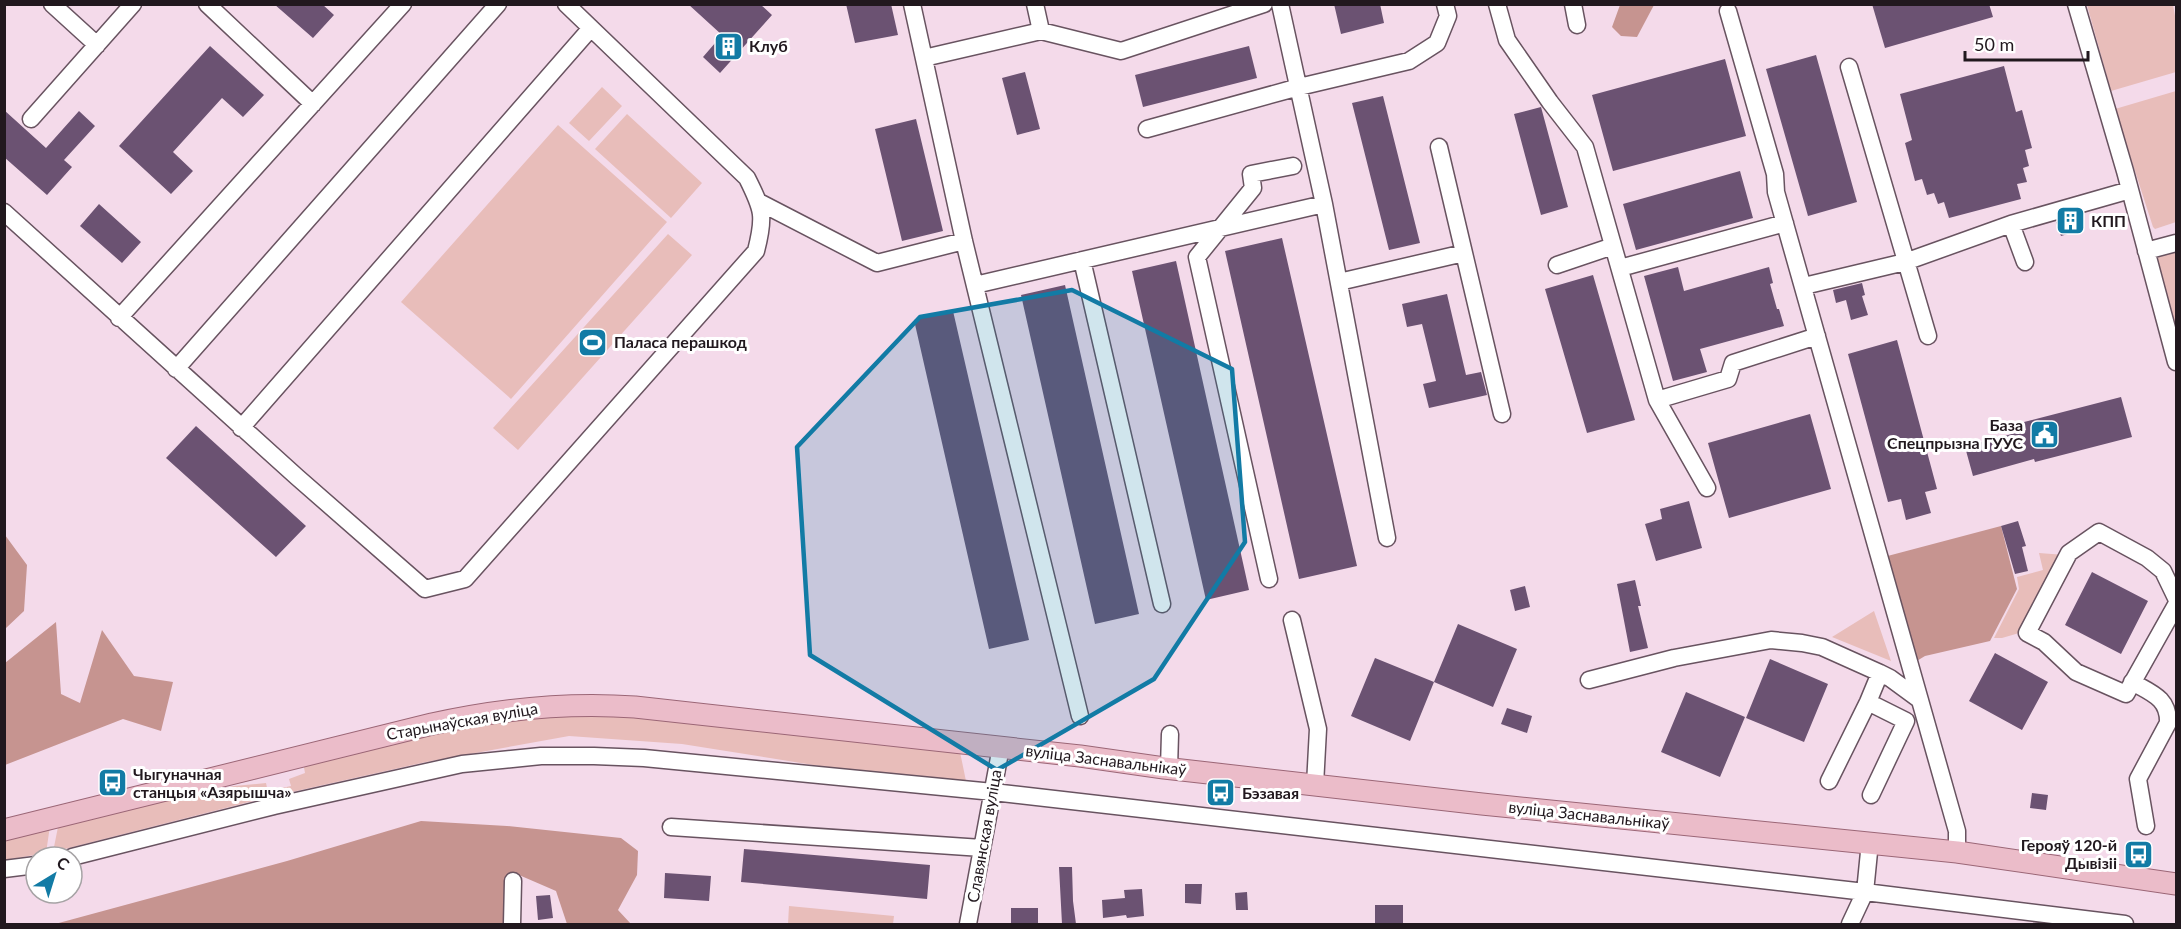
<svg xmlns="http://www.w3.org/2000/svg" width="2181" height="929" font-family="Lato,sans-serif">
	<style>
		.green { fill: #e8bdba }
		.forest { fill: #c69490 }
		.building { fill: #6b5272 }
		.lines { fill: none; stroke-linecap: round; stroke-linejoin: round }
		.minor-casing { stroke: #685360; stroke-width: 19 }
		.major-casing { stroke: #9b6676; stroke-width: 23 }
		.minor { stroke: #fff; stroke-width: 16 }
		.major { stroke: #ebbcc9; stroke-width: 21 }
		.marked { fill: #127ba5; fill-opacity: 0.2; stroke: #127ba5; stroke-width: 4.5; stroke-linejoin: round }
		.labels { text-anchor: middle; stroke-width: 6; stroke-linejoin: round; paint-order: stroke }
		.poi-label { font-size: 16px; font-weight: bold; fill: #21181e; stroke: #fff; text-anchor: start }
		.street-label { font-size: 16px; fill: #21181e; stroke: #fff }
	</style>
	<rect width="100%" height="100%" fill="#f4daea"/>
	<path class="green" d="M2087 5H2173L2176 21V72L2111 91Z
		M602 87 622 106 589 141 569 123Z
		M2176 91V222L2155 229 2153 227 2115 109Z
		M627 114 702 183 671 218 595 149Z
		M558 125 667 222 511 399 401 302Z
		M668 234 692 255 518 450 493 428Z
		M2176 249V343L2154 263 2162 253Z
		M2039 553 2065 555 2026 631 2002 638H1994L2019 589 2017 577 2043 570Z
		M1874 611 1891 661 1832 637Z
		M610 713C727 724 843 741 960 752L966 781 826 767 682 744 569 736 426 762 274 796 273 790 291 786 289 779 305 773 303 762 487 721Z
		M266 783 269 797 53 852 58 827 217 786 218 790 234 786Z
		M50 826 46 853 5 860 4 837Z
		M789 906 894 916 893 924H788Z"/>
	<path class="forest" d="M1620 5H1654L1637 37 1621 36 1612 27Z
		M2001 526 2017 589 1990 641 1925 656 1910 665 1880 558Z
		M5 535 27 565 24 611 5 629Z
		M56 622 61 694 80 703 102 630 134 676 173 682 161 731 123 719 5 765V663Z
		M421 821 507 826 621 838 638 851 637 875 618 910 631 924H567L556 891 519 875H508L504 924H55L287 861Z"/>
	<path class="building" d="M274 4H322L334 15 313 38Z
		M688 4H760L772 15 720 73 703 57 722 35Z
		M846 4H891L898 35 855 43Z
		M1334 4H1380L1384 23 1341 34Z
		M1872 4H1989L1993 17 1885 48Z
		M210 46 264 95 243 117 222 98 173 152 193 171 171 194 119 146Z
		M1249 46 1257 78 1143 107 1135 75Z
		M1816 55 1857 202 1808 216 1766 69Z
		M1725 59 1746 136 1613 171 1592 95Z
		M2004 66 2016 112 2022 110 2032 148 2025 150 2029 166 2023 168 2027 182 2017 184 2021 199 1949 218 1944 202 1938 204 1934 193 1927 195 1922 179 1915 181 1905 143 1912 140 1900 94Z
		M1025 72 1040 129 1017 135 1002 78Z
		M1383 96 1420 243 1389 250 1352 103Z
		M1541 107 1568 207 1541 215 1514 114Z
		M4 110 46 148 79 111 95 126 64 160 72 167 47 195 4 157Z
		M916 119 943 231 902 241 875 129Z
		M1740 171 1753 218 1636 250 1623 204Z
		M99 204 141 242 122 263 80 226Z
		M2076 216 2081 230 2061 236 2056 222Z
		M1282 238 1357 566 1299 579 1225 251Z
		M1176 261 1249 590 1206 600 1132 271Z
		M1678 267 1684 291 1769 267 1773 283 1770 284 1777 309H1779L1784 326 1700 349 1707 372 1673 381 1644 276Z
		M1593 275 1635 420 1587 433 1545 289Z
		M1862 283 1865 295 1862 296 1868 315 1851 320 1846 300 1836 303 1833 290Z
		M1065 285 1139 614 1095 624 1021 295Z
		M1447 294 1466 375 1481 372 1487 395 1429 408 1423 384 1436 381 1422 324 1407 327 1402 304Z
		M953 311 1029 640 989 649 914 320Z
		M1897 340 1937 489 1925 492 1931 513 1906 520 1901 499 1888 502 1848 354Z
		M2121 397 2132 437 2035 462 2034 459 1973 476 1965 447 2026 430 2024 422Z
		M1810 414 1831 489 1729 518 1708 443Z
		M196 426 306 526 276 557 166 458Z
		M1689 501 1702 548 1656 561 1645 524 1662 519 1660 509Z
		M2018 521 2026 546 2022 547 2028 571 2015 574 2001 526Z
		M2092 572 2148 601 2121 654 2065 625Z
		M1635 580 1641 606H1638L1648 648 1630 652 1617 584Z
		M1525 586 1530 607 1515 611 1510 590Z
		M1458 624 1517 649 1493 707 1434 682Z
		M1995 653 2048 682 2022 730 1969 701Z
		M1375 658 1434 682 1410 741 1351 716Z
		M1770 659 1828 684 1804 742 1746 718Z
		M1686 692 1745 717 1720 777 1661 752Z
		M1507 708 1532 716 1527 733 1501 724Z
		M2032 793 2048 795 2046 810 2030 808Z
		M744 849 930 865 927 899 741 882Z
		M1059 867H1072L1073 901 1076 924H1062Z
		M665 873 711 876 709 901 664 898Z
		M1185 884H1202L1201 904 1185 903Z
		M1142 889 1144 916 1127 918 1126 915 1103 918 1102 900 1125 898 1124 890Z
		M1247 892 1248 910H1236L1235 893Z
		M550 895 553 918 538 920 536 896Z
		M1375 905H1403V923L1375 924Z
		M1011 908H1038V924H1011Z"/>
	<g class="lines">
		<defs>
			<path id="minor" d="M52 4 97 45
				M207 4 313 104
				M912 4 964 241 1080 716
				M1035 4 1041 31
				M1280 4 1324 204 1387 538
				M1497 4 1507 40 1550 102 1585 147 1657 400 1707 488
				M1573 4 1577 25
				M2076 4 2125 171 2176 362
				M1728 11 1775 174 1776 192 1957 831V852
				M924 58 1041 31 1121 51 1264 4
				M1849 67 1928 336
				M31 119 133 4
				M1147 129 1299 87 1409 61 1437 43 1448 16 1445 4
				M1439 147 1464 253
				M759 202 877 263 964 241
				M4 212 297 477 425 589 465 579 756 251C765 216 763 210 747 178L566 4
				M2011 224 2025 262
				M2146 251 2176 243
				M1082 260 1162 604
				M1557 265 1613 246
				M1620 268 1785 223
				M1339 282 1464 253 1502 414
				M975 285 1324 204
				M1804 286 1905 262 2011 224 2130 190
				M119 318 403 4
				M176 369 498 4
				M1657 400 1728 379 1733 363 1817 336
				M241 428 591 28
				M1269 579 1197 257 1253 188 1251 174 1293 166
				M2176 598 2163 571 2147 558 2099 532 2069 553 2027 633 2044 642 2076 672 2126 694 2176 605
				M1292 620 1318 729 1315 785
				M1589 680 1674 658 1771 640 1802 643 1822 647 1880 673
				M2132 682C2151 693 2169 698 2168 723L2138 779 2146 826
				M1868 702 1906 721 1871 795
				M1169 768 1170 734
				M1829 781 1868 702 1880 673 1890 678 1920 700
				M671 827 982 848
				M72 857 274 806 462 764 541 756H594L644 758 993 792 1865 892 2125 924
				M4 869 36 865
				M512 924 513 881
				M968 924 1001 747
				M1850 924 1865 892 1870 842"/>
			<path id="major" d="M4 830 432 724C500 709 566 702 635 707L1080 756 1164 768 1482 804 1957 852 2176 884"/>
		</defs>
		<use href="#minor" class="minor-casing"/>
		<use href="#major" class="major-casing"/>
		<use href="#minor" class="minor"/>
		<use href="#major" class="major"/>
	</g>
	<path class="marked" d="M1072 290 1232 369 1245 542 1154 679 997 770 810 655 797 447 920 317Z"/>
	<defs>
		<symbol id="building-square" viewBox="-11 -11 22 22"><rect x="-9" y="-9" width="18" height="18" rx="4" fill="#127ba5" stroke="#fff"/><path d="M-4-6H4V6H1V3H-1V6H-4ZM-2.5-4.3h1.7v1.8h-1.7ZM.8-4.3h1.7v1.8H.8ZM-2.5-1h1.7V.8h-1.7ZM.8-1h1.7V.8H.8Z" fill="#fff"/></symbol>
		<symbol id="stadium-square" viewBox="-11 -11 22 22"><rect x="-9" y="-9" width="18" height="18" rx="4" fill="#127ba5" stroke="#fff"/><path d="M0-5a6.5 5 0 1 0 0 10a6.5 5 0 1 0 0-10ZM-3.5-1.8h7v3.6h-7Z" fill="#fff"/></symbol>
		<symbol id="civic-square" viewBox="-11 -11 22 22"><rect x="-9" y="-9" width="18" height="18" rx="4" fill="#127ba5" stroke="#fff"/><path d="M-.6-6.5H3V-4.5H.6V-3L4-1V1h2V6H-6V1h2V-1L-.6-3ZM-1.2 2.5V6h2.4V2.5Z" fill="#fff"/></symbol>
		<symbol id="bus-square" viewBox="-11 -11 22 22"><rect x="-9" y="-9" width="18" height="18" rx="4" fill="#127ba5" stroke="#fff"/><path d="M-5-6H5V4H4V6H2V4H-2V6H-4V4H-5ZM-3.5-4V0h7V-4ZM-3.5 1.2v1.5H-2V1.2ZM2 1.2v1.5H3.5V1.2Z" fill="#fff"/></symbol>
	</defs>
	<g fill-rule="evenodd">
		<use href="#building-square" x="712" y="30" width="33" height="33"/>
		<use href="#building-square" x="2054" y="204" width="33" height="33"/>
		<use href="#stadium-square" x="576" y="326" width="33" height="33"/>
		<use href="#civic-square" x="2028" y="418" width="33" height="33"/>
		<use href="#bus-square" x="96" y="766" width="33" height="33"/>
		<use href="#bus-square" x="1204" y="776" width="33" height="33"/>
		<use href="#bus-square" x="2122" y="838" width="33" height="33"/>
	</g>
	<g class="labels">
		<g class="poi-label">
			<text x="749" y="52">Клуб</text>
			<text x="2091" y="227">КПП</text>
			<text x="614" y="348">Паласа перашкод</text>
			<text x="2023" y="431" text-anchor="end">База<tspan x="2023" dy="18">Спецпрызна ГУУС</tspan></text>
			<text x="133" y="780">Чыгуначная<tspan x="133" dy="18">станцыя «Азярышча»</tspan></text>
			<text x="1242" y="799">Бэзавая</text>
			<text x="2117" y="851" text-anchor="end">Герояў 120-й<tspan x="2117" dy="18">Дывізіі</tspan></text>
		</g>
		<g class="street-label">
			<text transform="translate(462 721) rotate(-10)" y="6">Старынаўская вуліца</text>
			<text transform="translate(1106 760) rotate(7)" y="6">вуліца Заснавальнікаў</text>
			<text transform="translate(1589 815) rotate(6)" y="6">вуліца Заснавальнікаў</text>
			<text transform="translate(984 836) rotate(-80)" y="6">Славянская вуліца</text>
		</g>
	</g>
	<rect width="2181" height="929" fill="none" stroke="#21181e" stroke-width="12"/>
	<g transform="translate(54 875) rotate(38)"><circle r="28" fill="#ffffff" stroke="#a6a3a5" stroke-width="1.5"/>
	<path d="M0-4.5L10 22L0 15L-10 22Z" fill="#127ba5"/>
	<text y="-9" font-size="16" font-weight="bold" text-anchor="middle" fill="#21181e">С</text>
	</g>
	<path d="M1965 51v9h123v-9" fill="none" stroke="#21181e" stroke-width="3"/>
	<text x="1974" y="51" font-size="18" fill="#21181e" stroke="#ffffff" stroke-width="4.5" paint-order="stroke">50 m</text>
</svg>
